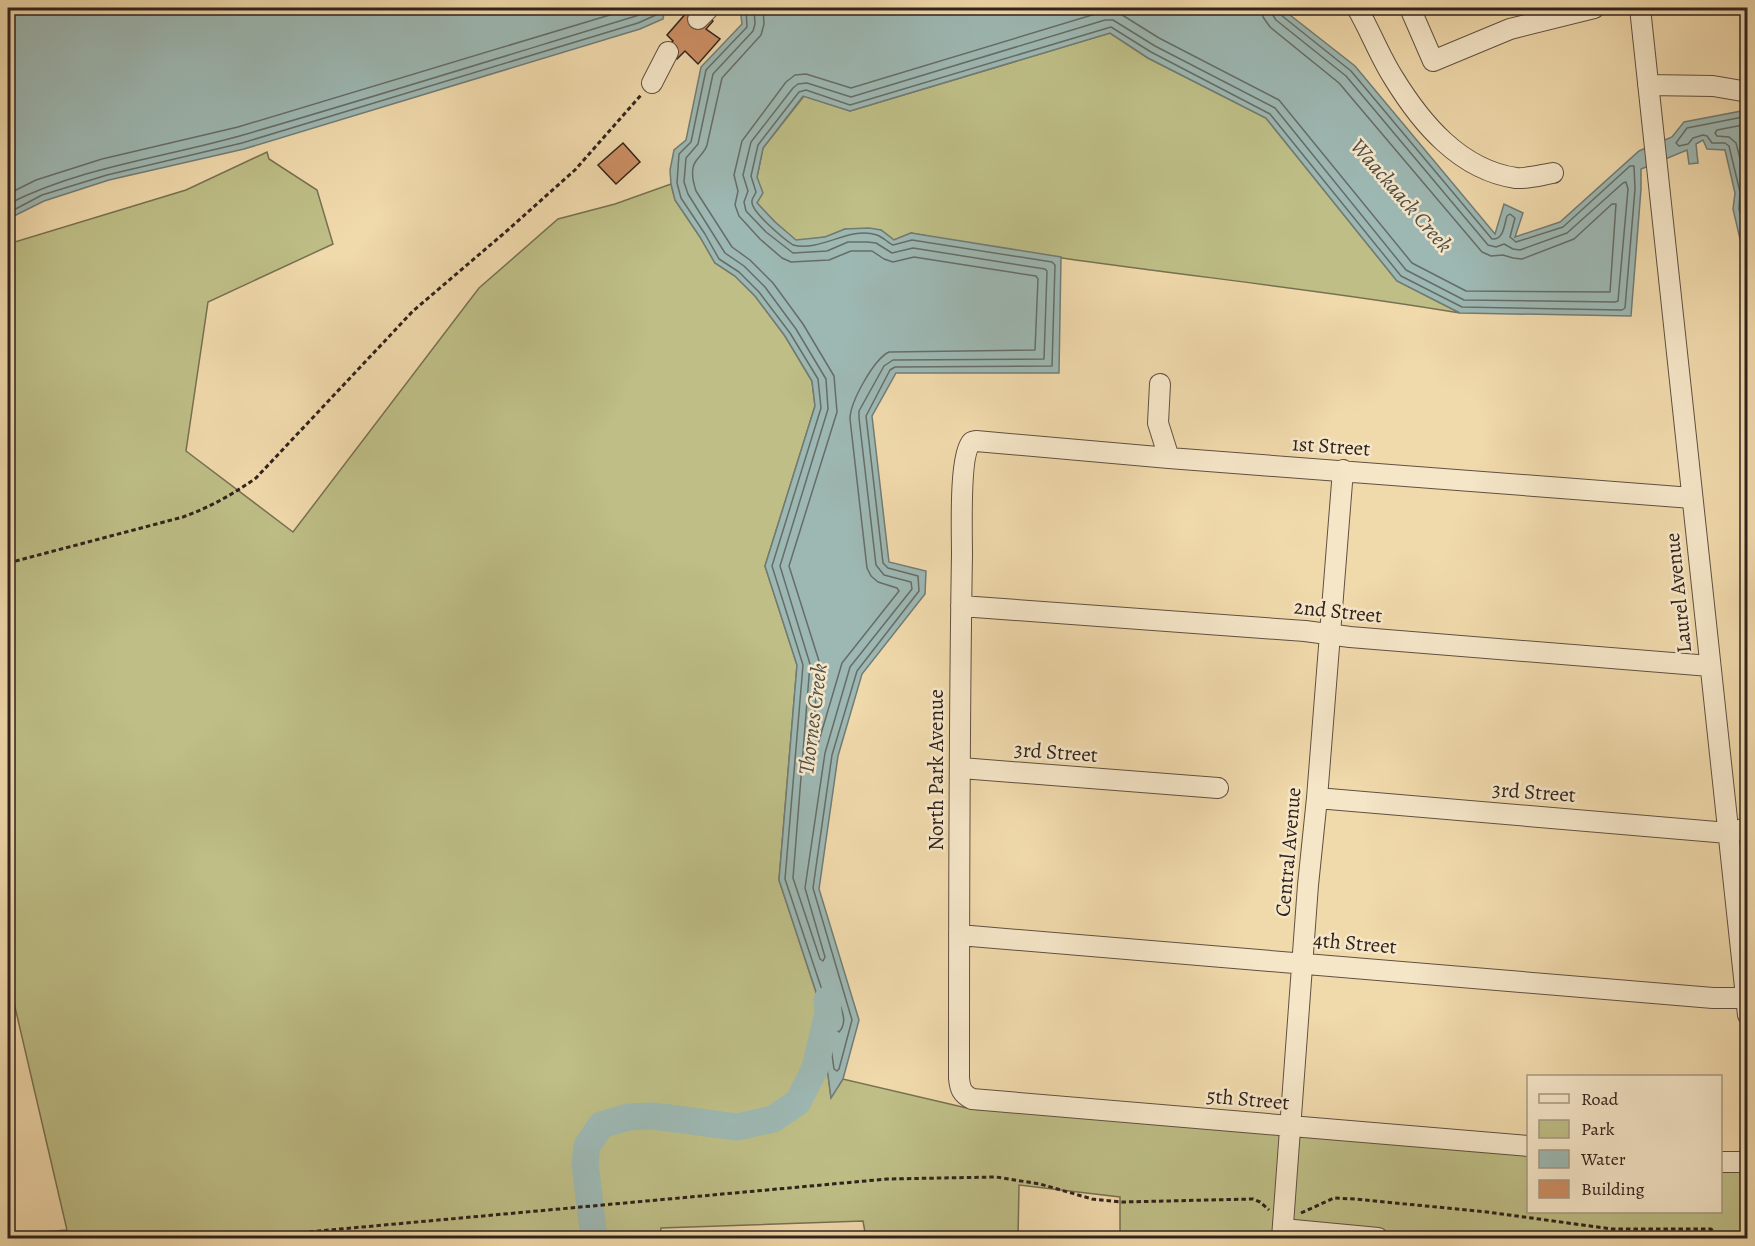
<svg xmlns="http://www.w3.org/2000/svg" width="1755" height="1246" font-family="Alegreya,serif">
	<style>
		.green { fill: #bebe86; stroke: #777051; stroke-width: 1.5 }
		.water { fill: #9db8b3; stroke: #717c77; stroke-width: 1.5 }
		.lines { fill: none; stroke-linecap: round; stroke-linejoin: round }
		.shore { stroke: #666d68; stroke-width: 1.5 }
		.river { stroke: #9db8b3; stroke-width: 27 }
		.building { fill: #cd8f64; stroke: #30221c; stroke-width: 1.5 }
		.minor-casing { stroke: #605040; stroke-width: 22 }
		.path { stroke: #30221c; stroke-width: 3; stroke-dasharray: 4.5 3; stroke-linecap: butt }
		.minor { stroke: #f5e6c8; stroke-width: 20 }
		.labels { text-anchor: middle; stroke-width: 5; stroke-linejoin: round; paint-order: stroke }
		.street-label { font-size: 21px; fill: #30221c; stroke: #f5e6c8 }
		.water-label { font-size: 22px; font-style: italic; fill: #514f49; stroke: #f5e6c8 }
	</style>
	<rect width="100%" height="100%" fill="#f0d9ab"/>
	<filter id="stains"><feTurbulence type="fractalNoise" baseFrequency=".00333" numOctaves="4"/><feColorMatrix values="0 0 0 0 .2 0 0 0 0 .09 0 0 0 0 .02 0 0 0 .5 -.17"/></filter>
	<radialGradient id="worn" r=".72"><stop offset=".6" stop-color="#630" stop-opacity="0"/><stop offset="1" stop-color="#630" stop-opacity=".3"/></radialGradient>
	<path class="green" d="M1110 33 1148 58 1266 118 1397 281 1460 313C1278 282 1093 268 911 233L894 240 881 230 845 229 826 237 796 241 775 222 757 203V177L763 148 804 96 850 111Z
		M267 152 269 159 317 190 333 244 208 302 186 451 293 532 479 288 558 219 615 204 671 184 675 200 700 237 715 263 735 276 755 296 785 336 812 381 815 406 765 566 797 665 779 880 818 998 831 1097 843 1079 971 1109 1528 1147V1212H1720L1721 1160 1748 1162 1747 1238H1344L1285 1231 1120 1236V1197L1019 1185 1018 1238H866L863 1221 661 1228 660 1238H8V1235L67 1230 8 977V244L186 190Z"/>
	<path class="water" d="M8 8H665L663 19 640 29 244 149 109 180 44 201 8 219Z
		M740 8H1281L1355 66 1495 234 1504 204 1523 213 1515 237 1560 222 1639 151 1672 137 1684 122 1747 110V256H1744L1733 209 1735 193 1725 150 1707 149 1703 140 1696 144 1698 163 1689 164 1687 150 1641 169V189L1631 316 1460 313 1397 281 1266 118 1148 58 1110 33 850 111 803 96 763 148 757 177 763 193 757 203 775 222 796 240 825 237 845 229 869 228 881 230 894 240 911 233 1061 257 1059 373H896L872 416 889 562 926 571 925 594 862 674 838 756 819 889 859 1020 843 1079 831 1098 818 998 779 880 797 665 765 566 815 406 812 381 785 336 755 296 735 276 715 263 700 237 675 200 671 184 670 170 674 150 686 140 701 67 742 24Z"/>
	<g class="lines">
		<path class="shore" d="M746 8 747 27 706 70 691 142 679 154 677 183 681 198 705 234 719 259 739 272 759 292 790 333 818 379 821 408 772 566 803 665 785 879 824 996 834 1069 837 1071 839 1069 852 1020 813 888 832 755 857 671 919 591 918 576 888 568 883 563 866 416 890 370 895 367 1052 366 1055 265 1052 262 912 240 893 245C888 243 883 237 877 235 848 226 822 252 793 245 784 239 750 211 752 201 752 198 755 195 756 192L751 176 758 145 799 92 806 90 850 105 1111 27 1151 52 1270 114 1401 276 1462 307 1622 310 1625 308 1635 189 1634 166H1630L1563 227 1516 242 1510 237 1515 218 1510 214 1507 216C1504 225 1504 240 1492 239L1351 71 1281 15 1278 8
			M754 8 755 24 753 31 713 74 698 144 686 158 684 182 688 194 725 253 744 266 765 287 796 329 826 379 828 409 780 566 810 664 793 878 820 959 823 961 825 957 805 888 825 753 850 667 912 589 911 582 884 575 876 565 859 418V411L884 366 893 360 1044 359 1047 271 1045 269 913 248 892 253 876 243 867 242H848L827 251 793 253 766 232 746 211 744 202 748 191 743 175 751 142 793 88 798 84 807 83 851 97 1105 20H1113L1155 46 1275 108 1406 270 1464 300 1615 302 1618 301 1628 189 1626 182 1623 183 1567 233 1520 250 1513 249 1504 244 1496 247 1488 245 1346 76 1276 20 1272 14 1271 8
			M763 8 764 24 761 35 722 78 707 145C705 152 700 155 696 161 690 169 693 182 696 191L732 247 750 260 773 283 803 324 834 376 837 412 789 566 819 661 812 743 816 746 818 744 842 663 899 591 897 588 878 582 871 576 867 568 850 419C850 402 874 359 889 352L1035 350 1038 279 1036 276 914 257 893 262 884 259 872 251H851L829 260 791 262 782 258 760 239 739 216 735 205 738 191 734 175 742 141 786 82 795 75 806 74 851 88 1102 12 1110 11 1119 13 1159 38 1279 100 1412 263 1466 291 1610 292 1616 204H1612L1574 239 1522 259 1513 258 1503 255 1491 256 1482 252 1339 83 1270 27 1263 17 1262 8
			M1748 116 1687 128 1676 143 1679 146 1688 144 1693 138 1703 135 1707 136 1712 143H1725L1729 146 1740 192 1739 209 1748 244
			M1748 124 1717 130 1715 133 1717 136 1729 137 1736 143 1748 189
			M8 194 36 180 102 159 238 127 633 8
			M8 204C84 166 163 158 243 135 374 97 505 56 636 16L650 10 651 8
			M8 213 42 195 107 175 242 143 638 23 656 15 659 8
			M835 997 838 999C842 1011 848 1022 839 1032L836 1030 832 1001Z"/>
		<path class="river" d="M594 1238 585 1164 587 1146 601 1125 628 1117 653 1116 737 1127 773 1119 798 1102 815 1068 828 1012 827 1000"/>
	</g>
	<path class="building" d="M697 8 713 21 706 29 720 39 698 64 685 51 677 59 665 49 673 41 667 35 688 11Z
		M623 143 640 162 616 184 598 165Z"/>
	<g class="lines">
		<defs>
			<path id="minor" d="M1357 8C1370 30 1379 55 1393 77 1421 123 1460 170 1516 178 1527 179 1541 175 1553 173
				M1410 8 1433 61 1510 29 1594 8
				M1640 8 1748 1015
				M698 19 709 8
				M652 83 668 52
				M1648 85 1713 86 1748 92
				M1160 384 1158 423 1169 458
				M961 606 1305 631 1350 637 1710 666
				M961 768 1218 788
				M1317 798 1728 833 1748 828
				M959 935 1713 998H1748
				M1528 1146 972 1099C962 1094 960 1089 959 1078 959 903 959 728 962 554 962 534 959 453 972 442L976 441 1169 458 1692 498
				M1720 1162H1748
				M1283 1229 1378 1238
				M1282 1238 1308 885 1317 798 1343 470"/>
		</defs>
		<use href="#minor" class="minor-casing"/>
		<path class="path" d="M8 563 183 517C210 507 232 495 256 478L413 311 509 229 575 170 641 95
			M1301 1213 1334 1198 1355 1199 1487 1212 1612 1229H1711L1720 1238
			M242 1238 887 1179 996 1177 1040 1184 1092 1199 1122 1202 1253 1199 1260 1202 1269 1210"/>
		<use href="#minor" class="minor"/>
	</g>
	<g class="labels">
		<g class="street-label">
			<text transform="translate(1331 446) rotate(4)" y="7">1st Street</text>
			<text transform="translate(1678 593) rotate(-96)" y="7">Laurel Avenue</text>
			<text transform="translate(1338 611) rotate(6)" y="7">2nd Street</text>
			<text transform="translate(1056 752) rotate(4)" y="7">3rd Street</text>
			<text transform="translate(936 770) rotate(-90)" y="7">North Park Avenue</text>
			<text transform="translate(1534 792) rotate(4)" y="7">3rd Street</text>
			<text transform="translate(1288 852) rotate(-85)" y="7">Central Avenue</text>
			<text transform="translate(1355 943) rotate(5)" y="7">4th Street</text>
			<text transform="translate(1248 1099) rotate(5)" y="7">5th Street</text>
		</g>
		<g class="water-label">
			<text transform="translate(1402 195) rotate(49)" y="8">Waackaack Creek</text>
			<text transform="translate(812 719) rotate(-83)" y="8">Thornes Creek</text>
		</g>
	</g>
	<rect width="1755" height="1246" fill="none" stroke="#f0d9ab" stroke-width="30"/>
	<rect x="9" y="9" width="1737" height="1228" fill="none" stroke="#30221c" stroke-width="3"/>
	<rect x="15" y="15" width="1725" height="1216" fill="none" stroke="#30221c" stroke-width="1.5"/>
	<rect x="1527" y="1075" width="195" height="138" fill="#f5e6c8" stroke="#a69883" stroke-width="1.5"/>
	<rect x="1539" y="1094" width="30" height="9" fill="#f5e6c8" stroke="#a69883" stroke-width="1.5"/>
	<text x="1581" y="1105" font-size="18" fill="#30221c">Road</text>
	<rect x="1539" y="1120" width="30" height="18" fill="#bebe86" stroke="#a69883" stroke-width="1.5"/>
	<text x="1581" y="1135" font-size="18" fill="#30221c">Park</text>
	<rect x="1539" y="1150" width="30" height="18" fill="#9db8b3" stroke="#a69883" stroke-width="1.5"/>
	<text x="1581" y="1165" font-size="18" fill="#30221c">Water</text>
	<rect x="1539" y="1180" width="30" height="18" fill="#cd8f64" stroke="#a69883" stroke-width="1.5"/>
	<text x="1581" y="1195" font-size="18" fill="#30221c">Building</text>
	<rect width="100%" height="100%" filter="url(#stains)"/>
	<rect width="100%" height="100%" fill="url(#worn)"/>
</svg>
